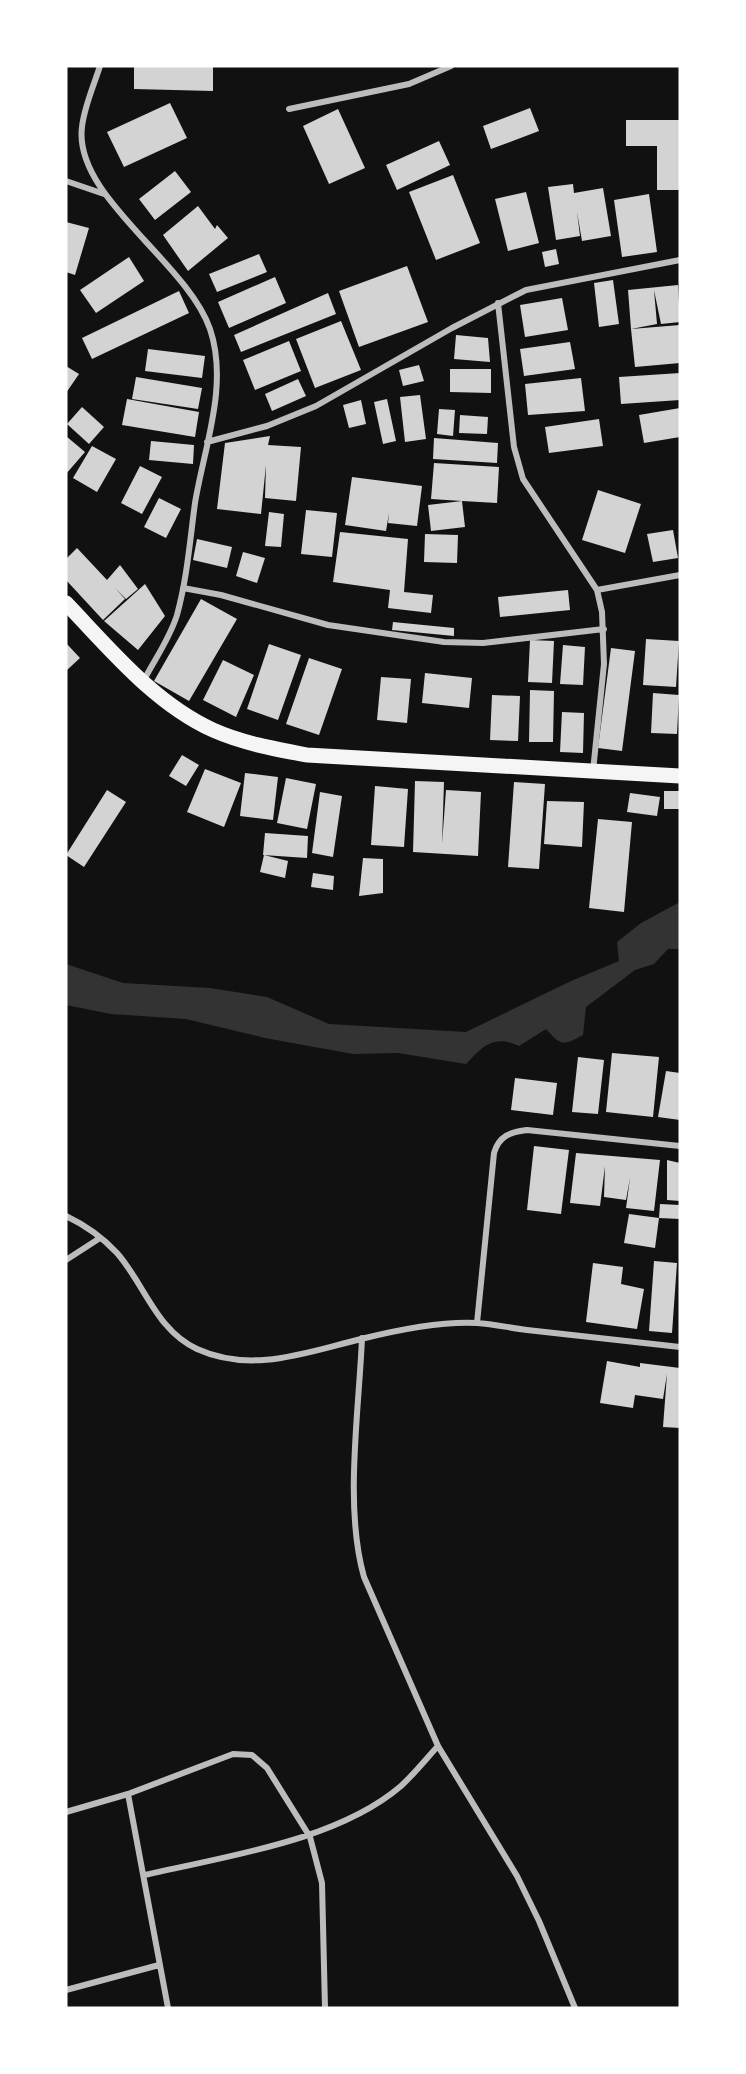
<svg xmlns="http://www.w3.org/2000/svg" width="746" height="2074" font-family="Helvetica,sans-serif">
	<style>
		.water { fill: #333 }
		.building { fill: #d3d3d3 }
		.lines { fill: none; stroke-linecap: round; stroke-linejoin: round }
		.minor { stroke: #bcbcbc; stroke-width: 6 }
		.primary { stroke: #f5f5f5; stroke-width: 15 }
	</style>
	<rect width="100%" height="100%" fill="#111"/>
	<path class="water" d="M680 902V949H668L654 964 635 970 586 1007 583 1035C563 1046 561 1046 546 1029L519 1046C493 1034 483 1046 466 1064L398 1053 353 1054 265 1038 186 1019 111 1014 66 1005V964L123 983 210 988 267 997 329 1024 466 1032 571 981 619 961 617 942 641 923Z"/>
	<path class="building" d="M134 66H213V91L134 89Z
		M170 103 187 138 124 167 107 132Z
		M530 108 539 131 491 149 483 126Z
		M338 109 365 168 329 184 303 126Z
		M626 120H680V190H657V146H626Z
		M439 141 450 165 397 190 386 165Z
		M175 171 191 192 155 220 139 199Z
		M453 175 480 243 436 260 409 192Z
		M573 184 574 193 603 188 611 236 582 241 577 212 580 236 556 240 548 187Z
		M526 192 539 243 508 251 495 199Z
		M649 194 657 252 622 257 614 200Z
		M198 206 215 229 217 225 228 238 188 271 163 235Z
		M66 222 89 228 75 275 66 272Z
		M556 249 559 264 545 267 542 252Z
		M259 254 267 272 217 292 209 274Z
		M129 257 144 281 96 313 80 290Z
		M407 266 428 322 359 347 339 291Z
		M275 277 286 303 229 328 218 302Z
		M613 280 619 324 599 327 594 283Z
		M678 285 680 322 661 324 654 290 657 324 631 329 628 290Z
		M179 291 189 313 92 359 82 338Z
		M328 293 336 314 241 352 234 335Z
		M562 298 568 330 525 337 520 305Z
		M341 321 361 370 315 388 296 339Z
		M680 325V363L635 367 631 329Z
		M456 335 488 338 490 362 454 359Z
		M289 341 301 371 255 390 243 360Z
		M570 342 575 369 524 376 520 349Z
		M148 349 205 356 202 378 145 371Z
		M419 365 424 381 403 386 399 370Z
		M66 366 79 374 66 393Z
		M450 369H491V393L450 392Z
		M680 373V400L621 404 619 377Z
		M136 377 202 388 198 409 132 399Z
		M581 378 585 411 528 415 525 384Z
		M298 379 306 396 272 411 265 394Z
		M420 395 426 439 405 442 400 397Z
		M127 399 199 412 195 437 122 425Z
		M387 399 396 441 383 444 374 402Z
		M361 400 366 424 349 428 343 405Z
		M82 407 104 427 89 444 67 424Z
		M680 408V437L644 443 639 415Z
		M439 409 455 410 453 436 437 434Z
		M460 415 488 417 487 434 459 433Z
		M599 419 603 446 549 453 545 427Z
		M66 436 85 452 66 474Z
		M270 436 268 445 301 447 296 501 265 498 266 465 261 514 217 509 225 443Z
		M434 438 498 443 497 463 433 459Z
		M151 441 194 445 193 464 149 460Z
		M92 446 116 459 97 492 73 478Z
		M434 463 499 467 497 503 462 501 465 527 431 531 428 505 462 501 431 499Z
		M140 466 162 477 142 514 121 503Z
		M352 477 422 486 417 526 388 523 389 513 386 531 345 525Z
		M598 490 641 504 625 553 582 540Z
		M159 498 181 509 166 538 144 527Z
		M306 510 337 513 332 557 301 554Z
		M269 512 284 514 281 547 265 546Z
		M673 530 678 558 653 562 647 534Z
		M340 532 408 539 404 592 433 595 431 613 388 608 390 590 333 582Z
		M425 534 458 535 457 563 424 562Z
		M197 539 232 547 227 568 193 560Z
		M77 548 107 580 120 565 138 589 126 599 115 588 125 599 103 620 66 580V559Z
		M243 552 265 558 257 583 236 576Z
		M145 584 165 616 138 650 104 621Z
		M568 590 570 610 500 617 498 597Z
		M201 599 237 619 189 701 154 681Z
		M393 622 454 628V636L392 630Z
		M646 639 679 641 676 687 643 685Z
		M530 640 554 641 552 683 528 682Z
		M66 643 80 658 66 671Z
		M269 644 301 655 278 720 247 709Z
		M563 645 585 647 583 685 560 684Z
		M611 648 635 651 622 751 598 748Z
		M309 658 342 669 319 735 286 724Z
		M223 660 254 675 236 717 203 700Z
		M425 673 472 678 469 708 422 703Z
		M381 677 411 679 407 723 377 720Z
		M530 690 554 691 553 742H529Z
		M653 693 679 695 677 734 651 733Z
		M492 695 520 696 518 741 490 740Z
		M562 712 584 713 583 753 560 752Z
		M182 755 199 765 186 786 169 776Z
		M205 769 241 783 224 827 187 812Z
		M245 773 278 777 273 820 240 816Z
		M286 778 316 784 307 829 277 823Z
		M415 781 444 782 442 844 446 790 481 792 478 856 413 852Z
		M514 782 545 784 539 869 508 867Z
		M375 786 408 789 404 847 371 845Z
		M107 790 126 802 84 867 66 855Z
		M664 791H680V809H664Z
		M320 792 342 796 333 857 312 853Z
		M630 793 660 797 657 816 627 812Z
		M547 801 584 802 582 847 544 844Z
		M598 819 632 822 624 912 589 908Z
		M265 833 308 836 307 858 263 855Z
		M264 855 288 861 285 878 260 872Z
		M363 858 383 859V893L359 896Z
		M313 873 334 876 333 890 311 887Z
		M612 1053 659 1057 653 1117 606 1112Z
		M578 1057 604 1060 598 1114 572 1112Z
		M666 1071 680 1073V1120L658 1117Z
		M515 1078 557 1083 553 1115 511 1110Z
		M534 1146 569 1150 561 1214 527 1210Z
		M576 1153 660 1160 654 1211 626 1208 630 1178 626 1200 604 1197 605 1166 600 1206 570 1203Z
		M667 1160 680 1163V1201L667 1200Z
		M660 1204 680 1205V1219L659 1218Z
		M629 1214 659 1218 655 1248 624 1243Z
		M654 1261 677 1263 672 1333 649 1331Z
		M593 1263 623 1267 621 1284 644 1289 637 1329 586 1322Z
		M607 1361 640 1367V1363L680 1368V1428L663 1427 667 1374 663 1399 635 1395 633 1408 600 1403Z"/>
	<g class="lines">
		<path class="minor" d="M100 66C94 85 84 107 82 127 73 196 187 262 210 329 229 385 204 448 195 503 190 540 187 579 177 615 170 638 155 659 144 680
			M289 109 409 84 451 66
			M66 181 104 194
			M498 303 514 447 523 479 597 590 602 612 604 664 593 771
			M207 442 267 426 316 406 452 328 526 290 680 260
			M183 588 221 595 328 625 444 642 483 643 604 629
			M597 590 680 575
			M66 1216C85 1225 103 1238 117 1253 145 1285 156 1330 197 1349 252 1374 307 1352 361 1339 397 1330 440 1321 477 1323 494 1324 510 1328 527 1330 578 1336 629 1341 680 1347
			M66 1260 100 1238
			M477 1323 494 1153C499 1136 510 1132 527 1130L680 1146
			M362 1338C359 1411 344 1507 364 1577L438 1746 517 1876 539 1921 575 2008
			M128 1794 168 2008
			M66 1812 128 1794 233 1754 252 1755 267 1768 310 1837 322 1883 325 2008
			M145 1875C226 1856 337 1841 401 1786 414 1774 426 1759 438 1746
			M66 1990 159 1965"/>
		<path class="primary" d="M66 603C110 649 154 703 213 730 242 743 275 749 307 755L680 776"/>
	</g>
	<rect width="746" height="2074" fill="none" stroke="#ffffff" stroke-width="135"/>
</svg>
